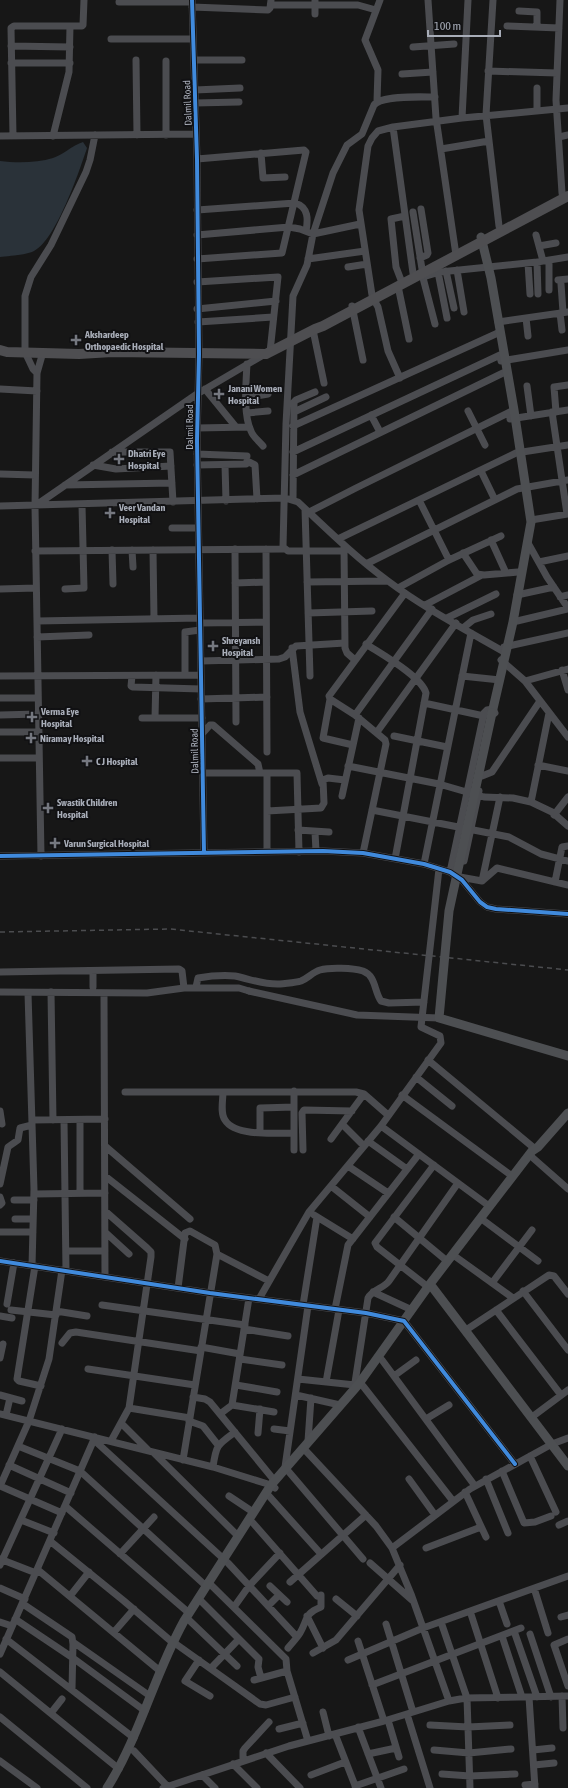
<svg xmlns="http://www.w3.org/2000/svg" width="568" height="1788" font-family="'Asap Condensed',sans-serif">
	<style>
		.water { fill: #2a3239 }
		.lines { fill: none; stroke-linecap: round; stroke-linejoin: round }
		.minor { stroke: #4b4c50; stroke-width: 7 }
		.major { stroke: #4d4f52; stroke-width: 9 }
		.highway { stroke: #4e4e51; stroke-width: 10 }
		.rail { stroke: #4b4c4f; stroke-width: 1.5; stroke-dasharray: 5 4; stroke-linecap: butt }
		.minor-bridge { stroke: #4b4c50; stroke-width: 7 }
		.major-bridge { stroke: #4d4f52; stroke-width: 9 }
		.cycleway-casing { stroke: #111113; stroke-width: 6 }
		.cycleway { stroke: #408adc; stroke-width: 4 }
		.poi-dot { fill: #757880; stroke: #111113; stroke-width: 1.5 }
		.labels { text-anchor: middle; stroke-width: 4; stroke-linejoin: round; paint-order: stroke }
		.street-label { font-size: 10px; fill: #a8adb8; stroke: #111113 }
		.poi-label { font-size: 10px; font-weight: bold; fill: #a8adb8; stroke: #111113; text-anchor: start }
	</style>
	<rect width="100%" height="100%" fill="#171717"/>
	<path class="water" d="M83 142 87 148C79 172 56 240 34 251 27 255 8 256 0 257V161C16 163 37 163 53 158 63 155 71 146 83 142Z"/>
	<g class="lines">
		<path class="minor" d="M192 0 197 159 199 354 197 441 204 853
			M428 0 436 118 456 255
			M493 0 486 115 499 226
			M560 0 556 100 562 193
			M315 1V14
			M119 2H192
			M271 5H358L376 10
			M192 7 268 10 270 8 271 0
			M519 11 537 12V27
			M507 26 559 28
			M111 39H193
			M11 46 70 47
			M413 47 454 44
			M136 60 137 135
			M194 60H242
			M166 61V135
			M11 63H70
			M488 71 557 73
			M402 74 433 72
			M195 90 240 88
			M377 101 378 70 365 40 380 0
			M195 103 239 102
			M537 111V88
			M462 118 468 0
			M393 127 413 273
			M0 136 196 134
			M13 136 11 28 14 26H82L83 25 84 0
			M53 136 69 72 70 26
			M559 137 568 135
			M441 149 489 141
			M261 153 263 178 285 177
			M197 159 304 150 306 152 282 253 197 259
			M197 210 295 203C309 207 308 220 306 231
			M413 212 422 269
			M197 235 289 227 300 229 313 234 360 224
			M536 235 543 261
			M539 246 556 243
			M420 258 427 255 428 253 421 209
			M308 259 365 251
			M549 260V290
			M537 262 538 294
			M528 263 530 294
			M348 267 367 264
			M457 270 464 312
			M446 271 454 308
			M438 272 447 318
			M422 274 435 324
			M423 277 440 272 537 262 568 257
			M401 280 396 267 391 219 405 216
			M558 280 568 279
			M197 282 278 277 270 352
			M561 284 563 312
			M398 286 409 339
			M372 295 359 210 368 146 372 138 378 131 393 127 462 118 568 108
			M374 300 378 307 388 351 400 378
			M352 306 363 360
			M197 309 276 301
			M560 313 562 330
			M526 318 528 336
			M198 322 273 317
			M498 322 568 312
			M313 330 324 383
			M501 361 568 350
			M247 364C246 383 243 415 251 431 253 437 259 441 263 446
			M37 373 33 369 25 352V296L31 277 51 245 86 172 90 160 95 135
			M527 386 531 416
			M0 389 37 391
			M205 389 236 427
			M246 398 268 394
			M468 411 485 445
			M294 412 326 397
			M552 412 567 514
			M556 412 554 387 568 385
			M247 413 268 411
			M371 415 380 432
			M510 419 568 410
			M293 426 500 332
			M197 428 249 427
			M112 452H170L173 502
			M293 452 500 355
			M197 454 247 456
			M247 461 255 465 257 499
			M93 465 116 469 171 466
			M197 465 246 464
			M225 465 226 501
			M481 471 495 500
			M0 474 35 475
			M293 475 503 373
			M65 485 172 483
			M293 500 294 402 296 400 315 392
			M419 500 449 560
			M0 506 285 498 298 502C327 529 355 557 388 581 424 608 466 630 506 653
			M35 506 197 394 265 354
			M305 509 310 676
			M309 512 356 488 514 410
			M531 520 568 514
			M172 528H198
			M338 539 516 453 568 445
			M491 540 506 573
			M528 543 547 577 568 608
			M344 547 345 648 347 653 355 660
			M235 549 236 722
			M266 549 267 752
			M112 550 113 584
			M132 550 133 567
			M153 550 154 619
			M35 551 284 549
			M344 551H288L283 547 286 424 293 296 307 265 313 234 333 173 347 145 362 134 374 105C382 95 422 97 435 97
			M463 553 477 574 484 575 518 572
			M539 562 568 556
			M366 564 517 489 568 480
			M307 582 387 581
			M235 583 266 582
			M398 588 449 560 501 536
			M0 589 36 588
			M65 589 84 588 82 505
			M517 595 554 587
			M560 597 568 595
			M425 605 482 575
			M308 613 372 611
			M447 618 496 594
			M37 621 200 618
			M513 622 568 609
			M200 623 266 622
			M463 628 473 620 491 614
			M37 637 89 635
			M366 644C381 654 421 676 426 693L395 859
			M504 647 568 633
			M292 648 300 712 322 784
			M501 660 525 681 568 737
			M201 661 279 659 285 657 296 646 345 643
			M562 670 568 690
			M185 675V632L200 630
			M0 676 201 675
			M132 676 131 686 133 687 201 689
			M462 676 500 680
			M525 681 568 669
			M0 698H38
			M201 699 267 697
			M330 699 323 738 353 745
			M424 703 484 716
			M0 715 38 714
			M355 715 432 609
			M142 718H202
			M155 718 156 675
			M0 732H39
			M377 732 456 623
			M202 734 210 725H213L258 764 260 773
			M394 736 447 747
			M0 758H39
			M538 765 568 771
			M348 766 439 784 484 797 513 798 531 802 552 812 568 826
			M202 773H297L299 852
			M267 773V852
			M482 776 492 772 540 701
			M342 796 359 718
			M531 802 549 713
			M372 810 509 837 541 854 568 861
			M267 811 321 808 324 803 323 780 328 778 345 780
			M554 815 568 797
			M298 830 329 832
			M315 832 316 851
			M363 853 386 744 385 740 355 715 330 699 329 696 405 593
			M0 856 323 851 363 853 424 864 450 872 462 880 480 902 487 907 496 909 568 914
			M41 856 35 506 37 373 43 352
			M464 861 479 791
			M424 864 471 633
			M450 872 484 713 487 710 493 709 495 713
			M460 877 482 881 497 868 568 885
			M482 881 500 797
			M555 882 562 847 568 846
			M0 972 179 969 182 971 184 988H239L249 991
			M93 987V971
			M196 987 198 978C210 976 223 975 235 976 250 979 264 985 280 984 287 983 295 983 301 981 308 978 313 972 320 970 330 967 353 968 363 971 376 976 374 991 381 1001L389 1003 424 1002
			M0 992 147 993 184 988
			M51 992 53 1120
			M28 993 34 1189 32 1266
			M104 993 105 1277
			M428 1060 534 1148
			M416 1077 452 1106
			M125 1092H356L364 1094 388 1115
			M223 1092C223 1100 220 1113 225 1120 235 1137 277 1133 294 1133
			M402 1095 512 1176
			M0 1111 2 1124
			M32 1120 105 1119
			M64 1120 66 1271
			M80 1120V1193
			M342 1124 364 1146
			M381 1126 489 1206
			M260 1133V1108L294 1107
			M331 1139 364 1094
			M368 1141 407 1169
			M105 1146 190 1219
			M294 1150V1091
			M303 1150 302 1113 304 1110 352 1111
			M533 1158 568 1189
			M348 1166 388 1193
			M105 1176 185 1239
			M0 1184 8 1147 18 1140 20 1128 32 1125
			M331 1186 370 1217
			M34 1194 105 1193
			M0 1197 2 1203 0 1205
			M14 1200H34
			M105 1211 147 1248 151 1252V1257L129 1408 111 1441
			M314 1215 353 1239
			M394 1217 447 1261
			M15 1219H33
			M483 1220 538 1261
			M0 1232H33
			M105 1232 129 1254
			M66 1251H105
			M217 1254 269 1281
			M456 1257 513 1298
			M0 1261 210 1293 366 1313 404 1321 515 1464
			M35 1266 17 1379 19 1381 41 1386
			M492 1283 532 1230
			M428 1287 377 1247 375 1243 434 1165
			M178 1288 185 1233 190 1231 215 1245 217 1254 183 1460
			M523 1291 568 1350
			M373 1292 412 1310
			M259 1299 309 1212 381 1126 441 1043 440 1036 421 1027 439 869
			M7 1304 14 1263
			M102 1305 245 1325
			M303 1305 317 1217
			M335 1309 348 1245 419 1154
			M11 1310 56 1315
			M496 1310 561 1395
			M56 1311 87 1316
			M0 1316 12 1318
			M244 1329 288 1336
			M466 1330 549 1275 554 1276 568 1294
			M62 1343 70 1333 76 1332 201 1351
			M201 1347 240 1354
			M0 1358 3 1344
			M240 1359 282 1365
			M382 1360 475 1486
			M88 1369 195 1385
			M394 1376 416 1360
			M298 1379 355 1385
			M326 1382 339 1310
			M236 1385 277 1392
			M363 1386 453 1501
			M354 1389 368 1298C372 1290 384 1288 389 1281L458 1183
			M0 1395 22 1401
			M296 1395 340 1405
			M193 1397 205 1399 210 1402 274 1480
			M232 1405 274 1412
			M129 1408 190 1418
			M0 1414 213 1467 271 1485 275 1488
			M220 1414 232 1405 249 1298
			M6 1415 10 1398
			M532 1417 568 1390
			M426 1419 449 1405
			M189 1421 203 1426 218 1445
			M121 1423 148 1450
			M274 1429 290 1431
			M258 1433 260 1409
			M94 1440 228 1563 297 1637
			M308 1441 311 1398
			M18 1446 80 1471 206 1586
			M306 1451 376 1526 392 1548 411 1594 449 1701
			M154 1453 238 1536
			M530 1456 556 1512
			M9 1465 71 1493
			M213 1467C216 1445 217 1445 235 1432
			M285 1467 308 1306
			M502 1471 524 1523 535 1522 551 1516
			M289 1472 363 1559
			M409 1479 435 1515
			M486 1479 508 1533
			M0 1486 29 1421 49 1359 62 1270
			M0 1486 62 1513
			M465 1492 486 1537
			M229 1496 253 1512
			M269 1496 321 1554
			M65 1506 189 1613
			M21 1520 54 1533
			M253 1523 317 1596
			M559 1525 568 1521
			M50 1541 124 1601 172 1642
			M392 1548 470 1489 552 1444 568 1438
			M426 1548 481 1527
			M120 1554 154 1517
			M0 1559 36 1573
			M370 1563 412 1600
			M0 1565 62 1429
			M38 1570 160 1671
			M208 1582 286 1659 287 1671 308 1741
			M290 1582 366 1515
			M270 1586 287 1602
			M0 1588 25 1599
			M534 1588 548 1633
			M70 1596 89 1572
			M336 1599 357 1616
			M499 1601 507 1624
			M202 1602 259 1659 258 1667 261 1678
			M23 1604 72 1637 73 1644 72 1689
			M268 1606 279 1595
			M234 1607 249 1586 280 1553
			M470 1611 498 1698
			M307 1616 323 1648
			M561 1617 568 1615
			M15 1619 73 1658 145 1711
			M190 1621 237 1666
			M0 1622 12 1626
			M441 1622 467 1698 470 1788
			M386 1624 413 1712
			M514 1631 537 1697
			M114 1632 134 1609
			M530 1634 551 1697
			M502 1636 522 1697
			M6 1639 134 1738
			M568 1639 554 1645 568 1686
			M358 1641 384 1721
			M73 1642 150 1696
			M176 1644 260 1704 266 1705 295 1697
			M288 1648C292 1643 297 1638 300 1633 308 1619 304 1614 321 1607V1595
			M313 1653 336 1640 400 1565
			M0 1654 95 1437
			M199 1660 185 1681 210 1696
			M348 1660 423 1628 568 1576
			M213 1666 239 1639
			M0 1672 119 1769
			M254 1680 287 1671
			M372 1685 521 1628
			M562 1696 563 1728
			M529 1697 535 1788
			M323 1712 329 1736
			M51 1713 62 1699
			M407 1714 430 1788
			M0 1717 87 1788
			M388 1720 399 1757
			M430 1725 468 1727 510 1725
			M358 1727 381 1788
			M279 1729 303 1723
			M335 1734 356 1788
			M434 1750 469 1753 511 1749
			M533 1750 552 1748
			M134 1751 169 1788
			M266 1753 300 1788
			M368 1754 396 1748
			M0 1761 37 1788
			M243 1761V1751L245 1748 269 1722
			M233 1764 257 1788
			M534 1765 554 1763
			M442 1774 470 1776 515 1774
			M202 1775 215 1788
			M311 1775 345 1762
			M525 1785 535 1784
			M355 1786 404 1769
			M163 1788 289 1746 384 1721 449 1701 466 1698 568 1696"/>
		<path class="major" d="M481 237 491 278 514 410 531 522 513 622 492 713
			M430 1284 568 1466
			M107 1788C140 1736 154 1675 184 1621L271 1485 358 1385 430 1284 532 1151 538 1147 568 1113"/>
		<path class="highway" d="M0 350 7 352 79 354 112 352 266 354 315 329 323 326 568 196"/>
		<path class="rail" d="M0 932 170 929 568 970"/>
		<path class="minor-bridge" d="M249 991 357 1015 439 1018"/>
		<path class="major-bridge" d="M492 713 449 911 439 1018 568 1056"/>
		<defs>
			<path id="cycleway" d="M192 0 197 159 199 354 197 441 204 853
				M0 856 323 851 363 853 424 864 450 872 462 880 480 902 487 907 496 909 568 914
				M0 1261 210 1293 366 1313 404 1321 515 1464"/>
		</defs>
		<use href="#cycleway" class="cycleway-casing"/>
		<use href="#cycleway" class="cycleway"/>
	</g>
	<g class="poi-dot">
		<path d="M74 334h4v4h4v4h-4v4h-4v-4h-4v-4h4z"/>
		<path d="M217 388h4v4h4v4h-4v4h-4v-4h-4v-4h4z"/>
		<path d="M117 453h4v4h4v4h-4v4h-4v-4h-4v-4h4z"/>
		<path d="M108 507h4v4h4v4h-4v4h-4v-4h-4v-4h4z"/>
		<path d="M211 640h4v4h4v4h-4v4h-4v-4h-4v-4h4z"/>
		<path d="M30 711h4v4h4v4h-4v4h-4v-4h-4v-4h4z"/>
		<path d="M29 732h4v4h4v4h-4v4h-4v-4h-4v-4h4z"/>
		<path d="M85 755h4v4h4v4h-4v4h-4v-4h-4v-4h4z"/>
		<path d="M46 802h4v4h4v4h-4v4h-4v-4h-4v-4h4z"/>
		<path d="M53 837h4v4h4v4h-4v4h-4v-4h-4v-4h4z"/>
	</g>
	<g class="labels">
		<g class="street-label">
			<text transform="translate(187 103) rotate(-92)" y="4">Dalmil Road</text>
			<text transform="translate(189 427) rotate(-90)" y="4">Dalmil Road</text>
			<text transform="translate(194 751) rotate(-91)" y="4">Dalmil Road</text>
		</g>
		<g class="poi-label">
			<text x="85" y="338">Akshardeep<tspan x="85" dy="12">Orthopaedic Hospital</tspan></text>
			<text x="228" y="392">Janani Women<tspan x="228" dy="12">Hospital</tspan></text>
			<text x="128" y="457">Dhatri Eye<tspan x="128" dy="12">Hospital</tspan></text>
			<text x="119" y="511">Veer Vandan<tspan x="119" dy="12">Hospital</tspan></text>
			<text x="222" y="644">Shreyansh<tspan x="222" dy="12">Hospital</tspan></text>
			<text x="41" y="715">Verma Eye<tspan x="41" dy="12">Hospital</tspan></text>
			<text x="40" y="742">Niramay Hospital</text>
			<text x="96" y="765">C J Hospital</text>
			<text x="57" y="806">Swastik Children<tspan x="57" dy="12">Hospital</tspan></text>
			<text x="64" y="847">Varun Surgical Hospital</text>
		</g>
	</g>
	<path d="M428 30v6h72v-6" fill="none" stroke="#a8adb8" stroke-width="2"/>
	<text x="434" y="30" font-size="12" fill="#a8adb8" stroke="#111113" stroke-width="3" paint-order="stroke">100 m</text>
</svg>
